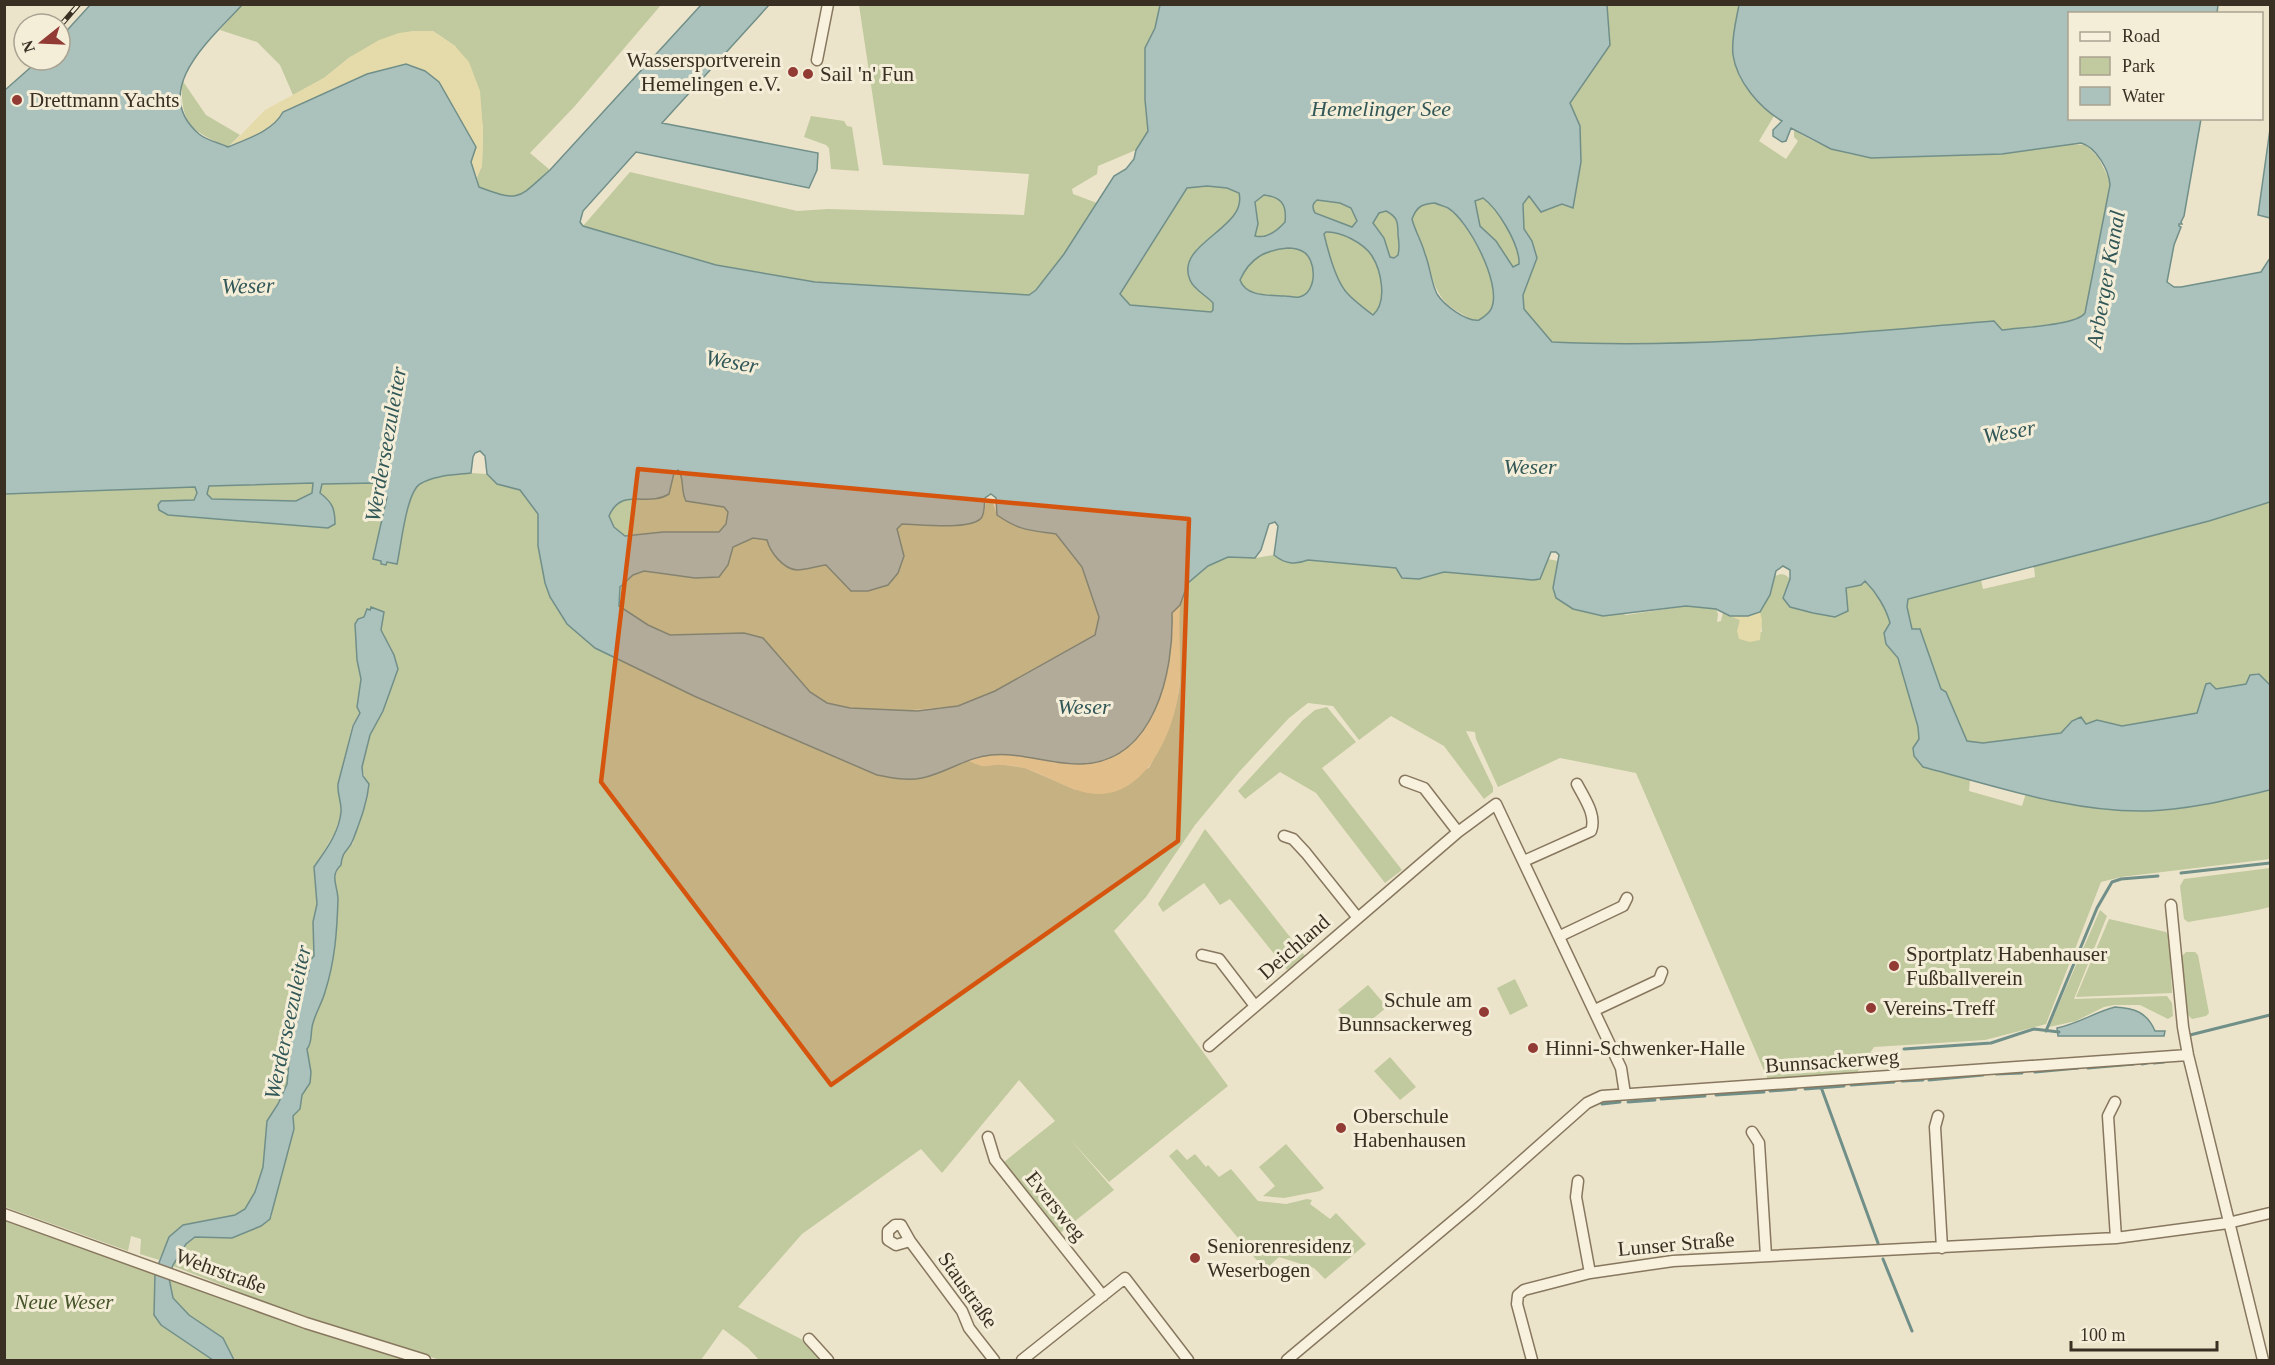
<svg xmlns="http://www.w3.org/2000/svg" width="2275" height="1365" font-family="'Times New Roman',serif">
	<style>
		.green { fill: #c1c99e }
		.sand { fill: #e5daa9 }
		.water { fill: #aac1bc; stroke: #718f89; stroke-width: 1.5; fill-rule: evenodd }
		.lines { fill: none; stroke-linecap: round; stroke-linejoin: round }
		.stream { stroke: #718f89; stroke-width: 3 }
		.minor-casing { stroke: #87775f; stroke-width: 13 }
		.minor { stroke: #f7f1dd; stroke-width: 10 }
		.rail-casing { stroke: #392f22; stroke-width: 5 }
		.rail { stroke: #f4eed9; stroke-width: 3; stroke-dasharray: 9; stroke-linecap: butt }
		.marked { fill: #d6550e; fill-opacity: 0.2; stroke: #d6550e; stroke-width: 4.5; stroke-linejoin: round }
		.poi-dot { fill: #923a34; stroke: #f4eed9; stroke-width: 2 }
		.labels { text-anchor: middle; stroke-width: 6; stroke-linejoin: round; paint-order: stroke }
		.poi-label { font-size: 21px; fill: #392f22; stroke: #f4eed9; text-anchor: start }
		.street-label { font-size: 21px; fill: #392f22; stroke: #f4eed9 }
		.park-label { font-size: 21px; font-style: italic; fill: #46542a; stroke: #f4eed9 }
		.water-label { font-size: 22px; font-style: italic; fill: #325757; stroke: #f4eed9 }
	</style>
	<rect width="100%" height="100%" fill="#ece4ca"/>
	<path class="green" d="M242 5H661L574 107 530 153 550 170C517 199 521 203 479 187L477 177 482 166 483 130 479 91 455 46 433 31H413L350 57 324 78 293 95 280 65 257 42 220 30Z
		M859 5H1160L1155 28 1145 48V100L1148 131 1136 150 1098 166 1097 174 1072 189 1073 194 1097 203C1080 229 1054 277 1029 295L815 282 716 265 583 226 630 172 797 211 828 209 1024 215 1029 174 883 165Z
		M1607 5H1739C1729 58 1730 79 1774 116L1759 141 1786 159 1798 141 1794 137V130C1819 146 1844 155 1874 158L2002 154 2068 144 2086 145 2098 157 2110 181 2108 201 2085 313 2081 318 2060 323 2002 330 1730 343 1620 345 1552 342 1524 309 1522 303 1532 241 1524 229 1523 204 1529 196 1541 212 1563 204 1572 208 1581 162 1580 126 1570 103 1610 45Z
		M182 80 206 115 240 135 228 147C191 131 180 124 182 80Z
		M811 116 844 121 847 126 852 127 859 171 831 169 829 148 826 145 804 137Z
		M1207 186 1227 188 1239 193C1244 215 1218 230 1204 243 1199 247 1195 253 1191 258L1195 288 1213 303V310L1211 312 1130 305 1120 295 1187 188Z
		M1264 195C1281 197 1287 204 1285 222 1277 231 1267 239 1255 236L1258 224 1255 202Z
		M1483 198C1498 209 1521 245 1519 264L1512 267 1496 241 1479 226 1475 200Z
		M1317 200 1340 203 1351 208 1357 221 1352 227 1314 213C1312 207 1312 204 1317 200Z
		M1435 203C1439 205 1445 206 1448 209 1469 222 1501 283 1492 307 1490 313 1484 317 1479 321 1472 321 1468 318 1462 314 1433 298 1435 282 1425 254 1422 242 1416 231 1412 219 1417 206 1422 204 1435 203Z
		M1386 211C1398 217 1398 223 1398 235 1399 242 1400 248 1398 255L1394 258 1390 257 1384 238 1373 223 1379 213Z
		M1326 232C1339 230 1362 243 1371 254 1381 268 1388 302 1373 315 1364 308 1354 301 1346 293 1334 279 1329 252 1324 234Z
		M1288 248C1292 248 1298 249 1302 251 1317 259 1318 293 1299 297 1295 298 1289 296 1285 296 1269 295 1247 297 1240 280 1250 258 1265 250 1288 248Z
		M678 470C685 478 680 491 686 501L724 507 729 512 726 524 719 532H663L625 536 614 526 609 516C622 486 647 508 669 494L674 472Z
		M471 473 487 474 497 484 520 490 527 497 538 515V546L545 583 550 597 595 648 694 696 877 775 940 772 969 761 983 766 999 764 1025 768 1076 790 1149 768C1162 743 1174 719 1179 691 1185 651 1163 596 1203 569 1210 565 1220 559 1228 557 1235 556 1244 558 1251 558 1259 558 1267 556 1274 555 1285 564 1295 565 1308 560L1396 568 1419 579 1444 572 1533 580 1540 579 1548 559 1558 561 1553 588 1626 615 1686 606 1716 609 1718 614 1717 622 1721 621 1723 612 1740 620 1738 631 1762 632 1760 612 1770 595 1775 576C1781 573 1786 574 1790 579L1783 598 1861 585 1865 581C1876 592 1886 608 1890 623L1884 633 1886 644 1897 655 1918 727 1919 739 1913 748 1923 767 1970 779 1969 791 2022 806 2026 793C2066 803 2107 812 2148 811 2189 810 2231 799 2270 790V859L2121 877 2101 882 2046 1024 1985 1040 1874 1047 1856 1074 1768 1080 1636 773 1560 758 1498 787 1476 739 1475 732 1466 731 1493 787V792L1484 799 1444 746 1391 716 1359 740 1333 706 1308 703 1289 718 1239 772 1195 825 1146 897 1114 931 1228 1086 1109 1182 1069 1138 1114 1190 1060 1233 1004 1162 1055 1121 1019 1080 942 1173 921 1149 802 1234 738 1307 801 1339 820 1360H759L748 1348 723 1329 701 1360H440L301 1316 173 1266 186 1244 195 1237 232 1238 267 1222 272 1216 273 1201 294 1129 293 1116 300 1109 302 1095 310 1083 311 1072 307 1049C313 1041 310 1032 313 1022 316 1012 322 1003 325 992 333 966 337 940 337 913 337 898 330 876 341 865L342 856 353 843 360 818 366 782 362 767 370 735 394 679V655L381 630 382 624 370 610 364 617 358 619 355 624 357 659 361 679 360 713 352 726 338 784 342 811 335 832 314 868 317 904 313 922 314 957 308 961 309 970 307 983 292 1029 287 1084 278 1104 267 1121 263 1167 255 1192 245 1209 235 1215 183 1225 169 1237 159 1260 140 1254 141 1239 131 1236 128 1251 5 1207V494L195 487 197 493 194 500 180 501 168 515 328 528 329 500 320 493 322 484 376 483 387 497 373 559 397 564C401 546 406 493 421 484 434 475 456 475 471 473Z
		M313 483 312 492 296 501 212 499 207 494 209 486Z
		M986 502 993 503 997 515 1022 529 1056 534 1082 567 1099 617 1095 634 995 691 958 706 901 711 850 708 827 703 810 692 763 638 744 633 670 635 648 625 619 606 620 587 633 575 644 571 665 574 728 565 733 547 753 538 767 540C790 574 788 570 826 565L840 580 904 556 897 529 902 524H970L984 513Z
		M2270 502V685L2258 673 2250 675 2247 684 2216 689 2210 683 2206 684 2197 713 2122 726 2097 720 2061 733 1983 743 1967 741 1941 689 1920 630 1912 629 1907 607 1908 599 1981 580 1983 589 2035 577 2034 567 2209 521Z
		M1327 707 1356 742 1322 768 1402 870 1385 883 1316 793 1280 772 1245 799 1238 791 1303 720 1315 710Z
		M1205 829 1305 956 1287 970 1230 899 1220 905 1204 883 1163 912 1158 904Z
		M2270 868V907C2243 914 2215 917 2188 922L2184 919 2180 886 2184 879Z
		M2100 910 2107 916 2074 999 2167 996 2172 1003 2173 1016 2168 1019 2140 1005H2114L2104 1007 2076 1021 2049 1027Z
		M2109 919 2166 932 2169 935 2172 993 2076 997Z
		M2186 952H2195L2198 955 2209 1013 2206 1016 2192 1019 2188 1015 2180 958Z
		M1515 979 1528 1006 1510 1015 1497 988Z
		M1368 985 1387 1007 1357 1032 1338 1010Z
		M1390 1057 1416 1087 1400 1100 1374 1071Z
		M1286 1144 1324 1188 1320 1191 1284 1198 1263 1196 1275 1186 1259 1167Z
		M1177 1149 1187 1160 1195 1154 1206 1167 1208 1165 1219 1177 1231 1169 1258 1201 1286 1204 1307 1199 1312 1200 1310 1204 1330 1219 1336 1213 1366 1244 1325 1279 1314 1268 1279 1257 1265 1270 1169 1156Z
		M4 1220 155 1273 154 1315 161 1325 213 1360H5Z
		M169 1278 195 1286 405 1360H234L223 1338 189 1315 173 1298Z"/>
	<path class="sand" d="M413 31H433L455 46 469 62 480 91 483 130 482 166 477 177 471 161 367 74 283 112C275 127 246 142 231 145L265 110 324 78 350 57 379 40 399 33Z
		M1180 605C1178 633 1182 661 1179 688 1175 729 1148 792 1101 794 1076 795 1051 777 1028 769 1019 766 1009 765 1000 765 995 764 988 767 982 766 978 765 973 763 969 761L989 755 1017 754 1058 763 1141 734 1154 713 1167 675 1173 627 1172 613Z
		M1760 612 1762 620 1760 640 1750 642 1739 639 1737 631 1740 620 1730 616H1747Z"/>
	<path class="water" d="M91 4 242 5C213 37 148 90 199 134 206 140 219 143 228 147 247 139 273 131 283 112L367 74 406 64 425 71 439 82 476 147 471 162 479 187C521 203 518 198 550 170L701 5H769L662 123 818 153 817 170 809 188 636 152 583 211 580 222 583 226 716 265 815 282 1029 295 1036 290 1064 254 1114 176 1126 169 1134 159 1136 150 1148 131 1145 100V48L1155 28 1160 5H1607L1610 45 1570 103 1580 126 1581 162 1573 208 1562 204 1541 212 1529 196 1523 204 1524 229 1532 241 1537 258 1523 295 1524 309 1552 342C1700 349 1847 333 1994 321L2002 330C2021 327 2075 326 2085 313L2110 185C2109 170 2096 147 2081 143L2002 154 1871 158 1831 149 1791 128 1786 141 1782 142 1773 136V130L1782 121C1760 108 1737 82 1733 55 1731 39 1736 21 1739 5H2218L2217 13 2070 14V118L2201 119 2184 216 2181 222 2182 224H2179V226L2181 227 2174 245 2167 282 2174 287H2181L2261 272 2270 258V502L2209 521 1908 599 1907 607 1912 629H1920L1941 689 1946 692 1967 741 1983 743 2061 733 2072 721 2081 717 2086 724 2097 720 2122 726 2197 713 2206 684 2210 683 2216 689 2246 684 2250 675 2259 674 2270 685V790C2231 799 2189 810 2148 811 2072 813 1996 786 1923 767L1914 756 1913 748 1919 739 1918 727 1898 658 1886 644 1884 633 1890 623C1886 608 1876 592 1865 581L1861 585 1846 588 1848 611 1835 617 1813 613 1790 607 1783 598 1790 579V570L1783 566 1776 571 1770 595 1760 612 1748 616H1730L1716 609 1686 606 1603 616 1573 609 1556 598 1553 588 1559 555 1556 552H1551L1540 579 1533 580 1444 572 1419 579 1402 578 1396 568 1308 560C1295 565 1285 564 1274 555L1278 526 1275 522 1269 524 1261 550 1255 558 1228 557 1208 566 1188 583 1180 605 1172 613C1174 671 1155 762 1081 764 1051 765 1022 752 991 755 967 757 946 773 922 778 907 781 892 778 877 775L694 696 595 648 567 624 550 597 545 583 538 546V514L520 490 497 484 487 474 485 456 480 451 475 453 473 457 471 473C456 475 434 475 420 484 406 493 401 547 397 564L387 562 386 565 381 564V561L373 559 387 497 376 483 322 484 320 493C332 502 335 508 335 524L328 528 168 515 159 510 158 505 161 501 194 500 197 493 195 487 5 494V90L39 60H60V38ZM1207 186 1227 188 1239 193C1248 229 1174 243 1190 280 1194 290 1206 295 1213 303V310L1211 312 1130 305 1120 294 1187 188ZM1264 195C1281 197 1287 204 1285 222 1277 231 1267 239 1255 236L1258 224 1255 202ZM1483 198C1498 209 1517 241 1519 260V264L1513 267 1496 241 1480 226 1475 201ZM1317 200 1340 203 1351 208 1357 221 1352 227 1315 213C1312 207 1312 204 1317 200ZM1435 203C1439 205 1444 206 1448 208 1469 221 1501 283 1492 307 1490 313 1484 317 1479 320 1466 322 1444 305 1437 294 1431 282 1430 266 1425 254 1422 242 1415 231 1412 219 1417 206 1422 204 1435 203ZM1386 211C1398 217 1398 223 1398 235 1399 242 1400 248 1398 255L1394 258 1390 257 1384 238 1373 223 1379 213ZM1326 232C1340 231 1364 243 1372 256 1381 270 1388 302 1373 315 1364 308 1354 301 1347 293 1336 281 1328 251 1324 234ZM1288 248C1292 248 1298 249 1302 251 1317 258 1318 293 1299 297 1295 298 1289 296 1285 296 1269 295 1246 297 1240 280 1250 258 1265 250 1288 248ZM678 470C685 478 680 490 686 501L724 507 728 512 726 524 719 532H663L625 536 614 527 609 516C622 486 647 508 669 494L674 473ZM313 483 312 493 296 501 212 499 207 494 209 486ZM991 494 996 498 997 515C1020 531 1029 530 1056 534L1082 567 1099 617 1095 635 995 691 958 706 917 711 850 708 827 703 810 692 763 638 744 633 670 635 648 625 619 606 620 587 633 575 644 571 695 578 719 577 728 565 733 547 753 538 767 540C770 552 783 569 797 570 806 570 817 566 826 565L851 591H868L888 585 898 573 904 556 897 529 902 524C919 524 973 531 982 517 985 511 984 504 985 498Z
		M2270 129V218L2258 215Z
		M371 607 384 612 381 630 394 655 398 669 383 711 370 735 362 767 363 776 369 784C367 804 360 821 353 840 349 851 342 850 341 865 329 876 338 886 338 900 337 931 335 961 325 992 322 1003 316 1012 313 1023 310 1032 313 1042 307 1049L311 1072 310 1083 302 1095 300 1109 293 1116 294 1129 270 1219 261 1226 232 1238 195 1237 186 1244 173 1265 169 1278 173 1298 189 1315 223 1338 234 1360H213L161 1325 154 1315 155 1273 169 1237 183 1225 235 1215 245 1209 255 1192 263 1167 267 1121 278 1104 287 1084 292 1029 309 970 306 965 314 956 313 922 317 904 314 867C325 851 339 833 341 812 342 803 337 794 338 784L353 726 360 713 357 707 361 679 357 660 355 624 358 619 364 617 367 609 370 610Z
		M2115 1007C2134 1008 2147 1012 2155 1031H2165L2164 1036H2058L2057 1028C2078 1024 2095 1012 2115 1007Z"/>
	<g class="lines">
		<path class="stream" d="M2181 873 2270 863
			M2046 1031 2097 908 2112 882 2121 879 2158 876
			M2190 1035 2270 1015
			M1904 1049 1991 1043 2034 1029 2059 1032
			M2154 1063 2164 1062
			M2142 1064 2147 1063
			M2088 1068 2134 1064
			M2035 1072 2078 1068
			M1996 1074 2022 1073
			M1929 1080 1983 1075
			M1902 1081 1923 1080
			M1851 1085 1894 1082
			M1821 1087 1878 1243
			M1805 1089 1844 1086
			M1770 1091 1796 1089
			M1716 1095 1764 1092
			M1661 1099 1705 1096
			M1628 1102 1655 1100
			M1602 1104 1620 1102
			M1883 1259 1912 1331"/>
		<defs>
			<path id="minor" d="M817 60 828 4
				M1405 781 1424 788 1458 832
				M1284 836 1293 839 1306 853 1358 918
				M1524 861 1591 831C1597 815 1584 798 1577 784
				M2171 905 2183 1027 2188 1055 2263 1360
				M1560 936 1623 906 1627 898
				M1202 955 1219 959 1255 1006
				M1595 1010 1659 980 1662 972
				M1209 1046 1458 832 1496 804 1621 1068 1625 1094
				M2115 1102 2108 1116 2116 1238
				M1938 1116 1935 1127 1942 1248
				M1752 1132 1759 1143 1766 1256
				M988 1137 995 1160 1103 1296
				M1578 1181 1576 1197 1590 1273
				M4 1214 306 1323 425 1360
				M895 1225H901L910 1241 896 1245 888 1240V1231Z
				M910 1241 962 1311 969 1328 994 1360
				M809 1339 828 1360
				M1022 1360 1125 1278 1188 1360
				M1287 1360 1472 1205 1587 1103 1602 1096 2188 1055
				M1532 1360 1517 1304 1518 1295 1524 1290 1590 1273 1673 1261 2116 1238 2228 1223 2270 1213"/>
		</defs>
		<use href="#minor" class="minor-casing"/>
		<use href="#minor" class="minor"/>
		<defs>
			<path id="rail" d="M60 26 79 4"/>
		</defs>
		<use href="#rail" class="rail-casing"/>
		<use href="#rail" class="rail"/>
	</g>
	<path class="marked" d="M638 469 1189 519 1178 841 831 1085 601 782Z"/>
	<g class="poi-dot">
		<circle cx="793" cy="72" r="6"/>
		<circle cx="808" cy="74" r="6"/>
		<circle cx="17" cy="100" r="6"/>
		<circle cx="1894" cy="966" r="6"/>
		<circle cx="1871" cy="1008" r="6"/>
		<circle cx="1484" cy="1012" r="6"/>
		<circle cx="1533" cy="1048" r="6"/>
		<circle cx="1341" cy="1128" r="6"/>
		<circle cx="1195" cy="1258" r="6"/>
	</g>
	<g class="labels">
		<g class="poi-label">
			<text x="781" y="67" text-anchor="end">Wassersportverein<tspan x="781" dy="24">Hemelingen e.V.</tspan></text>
			<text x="820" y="81">Sail 'n' Fun</text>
			<text x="29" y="107">Drettmann Yachts</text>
			<text x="1906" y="961">Sportplatz Habenhauser<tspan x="1906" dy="24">Fußballverein</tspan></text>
			<text x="1472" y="1007" text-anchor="end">Schule am<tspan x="1472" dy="24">Bunnsackerweg</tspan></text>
			<text x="1883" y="1015">Vereins-Treff</text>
			<text x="1545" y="1055">Hinni-Schwenker-Halle</text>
			<text x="1353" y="1123">Oberschule<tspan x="1353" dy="24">Habenhausen</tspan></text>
			<text x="1207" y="1253">Seniorenresidenz<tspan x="1207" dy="24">Weserbogen</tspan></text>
		</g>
		<g class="street-label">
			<text transform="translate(1294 947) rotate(-41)" y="7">Deichland</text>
			<text transform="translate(1832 1061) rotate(-4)" y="7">Bunnsackerweg</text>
			<text transform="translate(1056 1206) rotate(51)" y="7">Eversweg</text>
			<text transform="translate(1676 1244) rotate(-5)" y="7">Lunser Straße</text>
			<text transform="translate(221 1271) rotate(20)" y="7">Wehrstraße</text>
			<text transform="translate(968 1290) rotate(55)" y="7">Staustraße</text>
		</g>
		<g class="park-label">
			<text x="64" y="1309">Neue Weser</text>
		</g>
		<g class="water-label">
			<text x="1381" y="116">Hemelinger See</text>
			<text transform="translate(2105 279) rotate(-80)" y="8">Arberger Kanal</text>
			<text transform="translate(248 285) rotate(-1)" y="8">Weser</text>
			<text transform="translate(732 361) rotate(10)" y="8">Weser</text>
			<text transform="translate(2009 431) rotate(-10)" y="8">Weser</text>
			<text transform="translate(385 444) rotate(-80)" y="8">Werderseezuleiter</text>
			<text x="1530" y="474">Weser</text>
			<text x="1084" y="714">Weser</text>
			<text transform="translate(287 1022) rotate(-78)" y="8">Werderseezuleiter</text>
		</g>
	</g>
	<rect width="2275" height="1365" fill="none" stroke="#392f22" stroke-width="12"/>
	<rect x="2068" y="12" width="195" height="108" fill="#f4eed9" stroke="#a9a290" stroke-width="1.5"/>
	<rect x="2080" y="32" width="30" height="9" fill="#f7f1dd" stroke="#a9a290" stroke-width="1.5"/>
	<text x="2122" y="42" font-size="18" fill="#392f22">Road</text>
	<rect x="2080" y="57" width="30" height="18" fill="#c1c99e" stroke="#a9a290" stroke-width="1.5"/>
	<text x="2122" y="72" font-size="18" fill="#392f22">Park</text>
	<rect x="2080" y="87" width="30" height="18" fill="#aac1bc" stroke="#a9a290" stroke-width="1.5"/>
	<text x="2122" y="102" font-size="18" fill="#392f22">Water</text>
	<g transform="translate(42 42) rotate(252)"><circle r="28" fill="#f4eed9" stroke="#a9a290" stroke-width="1.5"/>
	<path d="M0-4.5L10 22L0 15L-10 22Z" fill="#923a34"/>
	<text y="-9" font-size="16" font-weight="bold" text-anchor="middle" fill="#392f22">N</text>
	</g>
	<path d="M2071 1341v9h146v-9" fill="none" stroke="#392f22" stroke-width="3"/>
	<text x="2080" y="1341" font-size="18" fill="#392f22" stroke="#f4eed9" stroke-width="4.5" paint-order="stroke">100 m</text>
</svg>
